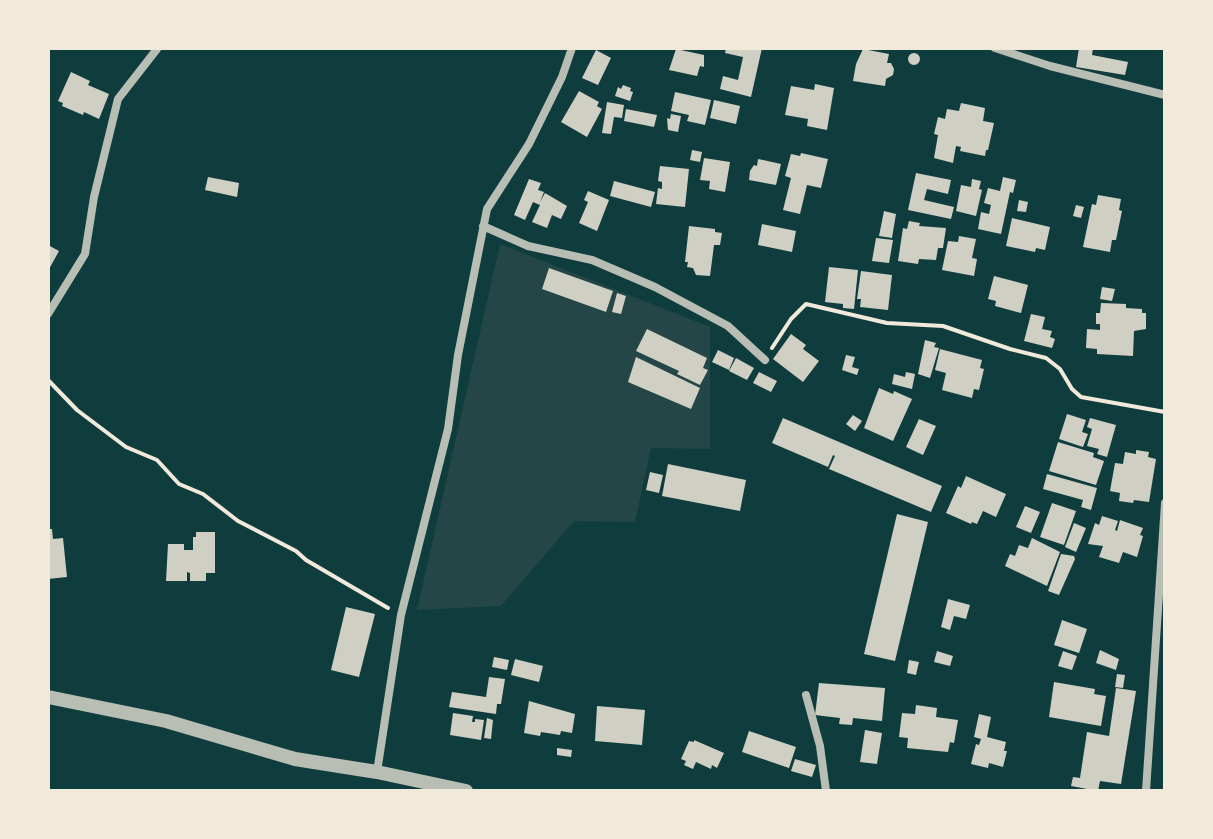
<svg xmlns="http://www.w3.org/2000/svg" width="1213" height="839" font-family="'Archivo Narrow',sans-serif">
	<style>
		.green { fill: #244646 }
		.building { fill: #cfcfc3 }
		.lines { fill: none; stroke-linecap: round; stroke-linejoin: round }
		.path { stroke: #f1e9da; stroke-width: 4 }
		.minor { stroke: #b8beb3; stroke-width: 8 }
		.tertiary { stroke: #b8beb3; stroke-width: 14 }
	</style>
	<rect width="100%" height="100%" fill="#0f3d3e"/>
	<path class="green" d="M500 244 710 327V449L651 448 635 522 574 521 501 606 417 610Z"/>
	<path class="building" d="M726 48H762L751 97 720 89 723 76 738 80 743 57 725 53Z
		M1079 48H1093L1092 55 1128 62 1125 75 1076 67Z
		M676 49 704 55V67L700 66 697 76 669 70Z
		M863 49 889 54 887 63H891L894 69 893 75 886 79 885 86 853 81 856 64Z
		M596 50 611 58 598 85 582 78Z
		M908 59a6 6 0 1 1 12 0a6 6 0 1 1-12 0Z
		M71 72 90 81 88 85 109 94 99 119 84 112 83 115 62 106 63 103 58 101Z
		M815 84 834 88 827 130 807 126 808 119 785 115 791 86 814 90Z
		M623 85 631 88 630 91 633 92 630 101 615 96 618 87 621 89Z
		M579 91 599 102 597 106 602 109 587 137 561 122Z
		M675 92 711 100 705 125 687 121 689 115 671 111Z
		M714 100 740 106 736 124 710 118Z
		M607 102 624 105 622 118 614 117 611 134 602 133Z
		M961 103 985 108 983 121 994 123 988 150H986L985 156 960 151 961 147 956 146 953 163 934 158 938 135 934 134 938 117 945 119 947 109 959 111Z
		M626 109 657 115 654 127 624 121Z
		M671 114 681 116 678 132 668 130 667 118 670 119Z
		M692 150 702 152 700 162 690 160Z
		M801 153 828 159 821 188 807 185 800 214 783 210 791 178 785 176 791 154 800 156Z
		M704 158 730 162 725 192 709 189 710 181 700 180Z
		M758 159 781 164 776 185 749 180 750 171 754 165 757 166Z
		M660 166 689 169 685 207 656 204 658 188 662 189V182L658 181Z
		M916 173 951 180 948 194 927 189 924 200 954 207 951 219 908 210Z
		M208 177 239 183 237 197 205 190Z
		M1003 177 1016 180 1013 193 1010 192 1001 234 978 229 981 212 989 214 991 205 984 203 988 188 1000 191Z
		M529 179 541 183 538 190 544 192 540 202 545 193 567 206 561 219 552 215 547 228 532 222 540 205 533 202 525 220 514 215Z
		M972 179 981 181 979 189 982 190 976 216 956 211 961 185 971 187Z
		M614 181 655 192 651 207 610 196Z
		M588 191 609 200 597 231 579 223 588 202 584 200Z
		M1098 195 1121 199 1119 210 1122 211 1116 240H1112L1110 252 1083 247 1092 204 1096 205Z
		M1019 200 1028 202 1026 212 1017 211Z
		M1076 205 1084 207 1081 218 1073 216Z
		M884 211 896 214 892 238 879 236Z
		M1012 218 1050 227 1045 250 1036 248 1035 252 1006 246Z
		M909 221 920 223 919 226 946 228 943 248H938L936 260 919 259 918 264 898 261 903 228 907 229Z
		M762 224 796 231 792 252 758 245Z
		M689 226 715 229V232L722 233 720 245H714L710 276 696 275 693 268 687 267 688 262H685Z
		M959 236 976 239 972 258 977 259 974 276 942 270 948 241 958 242Z
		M876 238 893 240 889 263 872 261Z
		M48 245 59 251 48 271Z
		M829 267 858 270 854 309 843 308V304L825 302Z
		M549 268 613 291 606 312 542 289Z
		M861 271 892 275 888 310 860 307 861 299H857Z
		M994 276 1028 285 1021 313 995 306 996 301 988 299Z
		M1102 287 1115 289 1112 301 1100 299Z
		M617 293 626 296 621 314 612 312Z
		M1101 303 1126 304V308L1142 309V313H1146V329L1134 331 1133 356 1097 354V349L1086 348 1087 329 1100 330V324H1096V313H1100Z
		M1031 314 1045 317 1042 329 1052 331 1050 337 1055 339 1052 348 1024 341Z
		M647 329 707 358 703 368 708 370 700 385 677 374 679 371 636 351Z
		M791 334 806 345 803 349 819 361 803 382 773 359Z
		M925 340 936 343 934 347 939 348 930 378 918 374Z
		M940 349 982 360 980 368 984 369 979 390 974 389 972 398 942 390 946 373 935 370Z
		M718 350 734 358 729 370 712 362Z
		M846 355 855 357 852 367 859 369 857 375 842 370Z
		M636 357 700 388 691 409 628 382Z
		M736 358 754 368 747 380 729 371Z
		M759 372 777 381 771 392 753 383Z
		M906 372 915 374 912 389 892 384 894 374 905 377Z
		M879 388 893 394 894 391 912 399 893 441 864 428Z
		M1067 414 1086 420 1082 432 1088 434 1083 447 1059 439Z
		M853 415 862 421 855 431 846 424Z
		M783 418 942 486 931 512 829 469 835 456 833 455 828 467 772 443Z
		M1090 418 1116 425 1107 457 1097 454 1099 449 1087 446 1092 429 1087 427Z
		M919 419 936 426 923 455 906 447Z
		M1058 442 1094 453 1093 457 1104 461 1096 485 1049 471Z
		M1136 450 1149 452 1148 457 1156 459 1149 502 1134 500 1133 503 1119 501 1120 493 1110 491 1115 463 1123 464 1125 452 1136 454Z
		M668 464 746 480 740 511 662 496Z
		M650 472 663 475 659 493 646 490Z
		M1047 474 1097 488 1091 510 1081 507 1083 500 1043 489Z
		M966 476 1006 494 996 517 983 511 977 524 972 522 971 524 946 513 958 486 961 488Z
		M1052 503 1076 511 1064 545 1040 537Z
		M1025 506 1040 512 1031 533 1016 527Z
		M897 514 928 522 895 661 864 654Z
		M1102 516 1118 521 1115 530 1117 531 1120 520 1143 528 1140 535 1143 536 1137 557 1123 552 1119 563 1099 557 1103 546 1088 544 1095 523 1099 525Z
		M1074 523 1086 528 1076 552 1065 547Z
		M48 529H52L53 539 63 538 67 577 48 579Z
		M196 532H215V573H206V581H190V573L187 572V581H166L168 544H184V550H193V537H196Z
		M1032 538 1060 552 1047 586 1005 566 1010 554 1015 556 1019 545 1028 548Z
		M1061 554 1074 556 1075 559 1059 595 1048 591Z
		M948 599 970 605 966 619 954 616 950 630 941 627Z
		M346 607 375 614 359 677 331 670Z
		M1062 620 1087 629 1079 653 1054 645Z
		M1100 650 1119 659 1116 670 1096 663Z
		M937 651 953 656 950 666 934 662Z
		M1063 651 1077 656 1072 670 1058 666Z
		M494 657 509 660 507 670 492 667Z
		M515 659 543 666 539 682 511 675Z
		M909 660 919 662 916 675 907 673Z
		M1117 674 1125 675 1123 688 1115 687Z
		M489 677 505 679 501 704H497L496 714 449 707 452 692 486 697Z
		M1054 682 1095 689 1094 694 1106 696 1101 726 1049 717Z
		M819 683 885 688 882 721 853 718 852 725 839 724 840 718 815 715Z
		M1116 688 1136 691 1121 784 1100 781 1098 791 1071 786 1073 777 1080 778 1087 732 1109 736Z
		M529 701 575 714 572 733 561 731 560 735 541 732 540 736 524 733Z
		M916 705 937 708 936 717 958 720 954 743 950 742 948 752 907 748 908 738 899 737 902 713 915 714Z
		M597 706 645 710 642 745 595 741Z
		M453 713 473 716 472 722H475V719L484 720 481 740 450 735Z
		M979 714 991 717 987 737 1006 742 1004 751H1007L1003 767 989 763 988 768 971 764 976 744 979 745 981 739 974 737Z
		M487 718 493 720 491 739 484 738Z
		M865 730 882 733 877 764 860 762Z
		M749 731 796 747 789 768 742 752Z
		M694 740 724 753 717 768 712 765 711 769 696 762 693 769 684 765 686 761 681 759 689 741 694 742Z
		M557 748 572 750 571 757 557 755Z
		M795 759 816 765 812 777 791 771Z"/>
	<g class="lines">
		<path class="path" d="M772 348 791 319 806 304 887 323 943 326 1010 349 1046 358 1060 369 1072 389 1081 397 1165 412
			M48 380 77 410 126 447 157 460 179 484 203 494 238 521 296 551 306 560 388 608"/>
		<path class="minor" d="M995 48 1050 66 1165 95
			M483 226 528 246 592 260 655 287 728 326 765 360
			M48 314 85 254 94 197 118 99 157 49
			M806 695 820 746 826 791
			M377 772 401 615 448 429 458 355 487 209 529 144 562 77 572 48
			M1146 791 1165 503"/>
		<path class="tertiary" d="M48 697 166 721 295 759 377 772 466 791"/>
	</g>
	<rect width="1213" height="839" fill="none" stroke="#f1e9da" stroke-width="100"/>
</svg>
